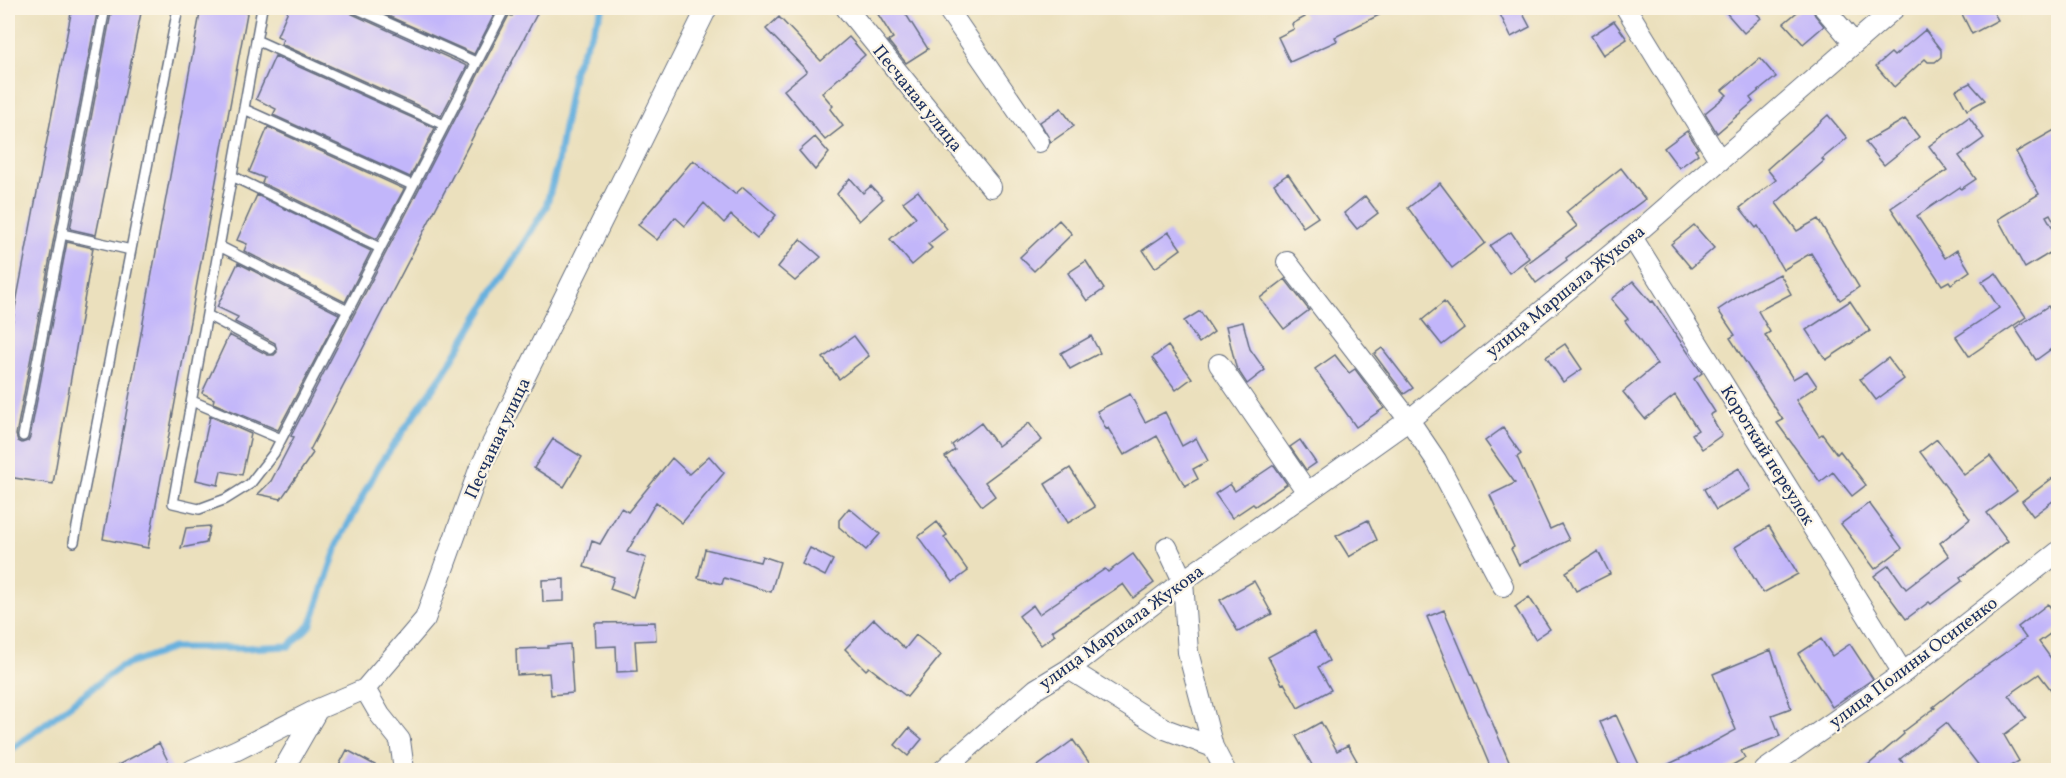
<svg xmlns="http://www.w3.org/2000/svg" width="2066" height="778" font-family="Vollkorn,serif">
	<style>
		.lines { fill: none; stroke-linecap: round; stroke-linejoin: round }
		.stream { stroke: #66b0de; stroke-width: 7 }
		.building { fill: #c2b6fa }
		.service-casing { stroke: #646d7f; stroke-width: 12 }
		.minor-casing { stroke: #646d7f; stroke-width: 22 }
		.service { stroke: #fff; stroke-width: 9 }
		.minor { stroke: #fff; stroke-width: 20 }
		.labels { text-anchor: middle; stroke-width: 4.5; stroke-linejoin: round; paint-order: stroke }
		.street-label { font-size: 18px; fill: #1b2f5e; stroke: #fcf5e5 }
	</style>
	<rect width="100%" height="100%" fill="#fcf5e5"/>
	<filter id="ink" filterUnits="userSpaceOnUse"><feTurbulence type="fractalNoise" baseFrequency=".0167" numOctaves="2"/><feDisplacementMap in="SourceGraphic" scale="12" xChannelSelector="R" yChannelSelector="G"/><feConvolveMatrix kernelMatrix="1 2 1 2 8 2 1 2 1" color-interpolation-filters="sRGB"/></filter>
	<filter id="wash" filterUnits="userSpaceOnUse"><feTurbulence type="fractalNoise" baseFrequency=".008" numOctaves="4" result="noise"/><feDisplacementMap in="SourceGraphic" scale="24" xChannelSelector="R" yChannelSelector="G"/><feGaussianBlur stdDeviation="1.35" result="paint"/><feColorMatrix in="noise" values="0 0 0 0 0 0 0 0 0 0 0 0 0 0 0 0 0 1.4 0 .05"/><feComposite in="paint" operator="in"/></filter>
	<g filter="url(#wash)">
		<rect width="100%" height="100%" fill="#ebe0bd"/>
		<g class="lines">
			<path class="stream" d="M8 752 120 667 173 648H246L289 646 311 624 338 544 378 467 443 374 546 207 558 162 574 69 603 8"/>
		</g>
		<g id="blocks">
			<path class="building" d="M72 8H98L16 435 18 441 22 443 28 441 30 437 67 242 93 248 53 484 8 477V345Z
				M112 8H142L96 235 70 229Z
				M201 8H248L148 548 103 539Z
				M289 8H348L352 14 467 66 441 116 281 44 283 39 277 36Z
				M370 8H493L497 9 474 54Z
				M516 8H540L310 450 313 453 281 499 258 494 271 481 278 468 294 437 291 436 509 15 512 16Z
				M874 8H902L928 49 906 63 888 41 893 38Z
				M1300 8H1393L1335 37 1337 41 1290 62 1278 37 1294 29 1292 24 1305 17Z
				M1497 8H1520L1530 27 1511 37Z
				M1722 8H1752L1761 18 1744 33Z
				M1802 8H1812L1815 15 1824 26 1803 44 1784 23Z
				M1959 8H1991L1998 20 1972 34Z
				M779 17 821 61 849 37 865 55 822 93 833 106 830 109 843 126 825 140 784 90 807 71 766 29Z
				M1614 21 1627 39 1603 55 1591 36Z
				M1925 30 1941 50V57L1935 62H1928L1925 59 1894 87 1876 66 1891 53 1894 56Z
				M275 56 435 128 410 177 273 115 276 109 256 99Z
				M1760 58 1776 77 1750 98 1753 102 1717 133 1705 113 1727 95 1722 90Z
				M1970 83 1985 100 1967 110 1956 90Z
				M1061 108 1074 126 1051 142 1040 122Z
				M1828 115 1847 138 1822 159 1824 161 1776 203 1797 231 1818 219 1859 287 1840 300 1811 253 1783 270 1758 226 1756 228 1740 208 1776 180 1767 169Z
				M1969 117 1984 138 1959 156 1976 179 1961 189 1960 187 1917 216 1945 258 1957 250 1970 271 1951 284 1949 281 1942 285 1891 208 1947 170 1929 146Z
				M1905 119 1919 137 1884 165 1865 142Z
				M268 127 404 189 377 239 262 183 264 178 249 172Z
				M2058 128V229L2050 214 2046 216 2058 237V248L2025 268 1998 219 2039 194 2016 152Z
				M1687 131 1698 148 1695 150 1698 154 1679 168 1664 148Z
				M815 137 829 153 815 170 799 151Z
				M693 160 735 194 743 187 776 215 757 238 731 215 724 223 704 203 685 226 675 217 657 240 638 225Z
				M1621 168 1645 199 1566 258 1567 260 1536 283 1524 266 1577 226 1566 212Z
				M1288 174 1318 217 1303 227 1274 184Z
				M850 178 863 193 871 186 883 199 859 221 837 194Z
				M1440 183 1485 243 1452 268 1408 208Z
				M918 191 947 229 928 244 932 248 912 265 890 239 916 217 903 202Z
				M257 195 371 251 345 302 244 251 247 244 237 240Z
				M1365 196 1378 213 1357 229 1344 213Z
				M1059 220 1072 234 1034 271 1020 257Z
				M1694 225 1714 248 1691 268 1671 244Z
				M1169 232 1181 249 1155 268 1143 250Z
				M1511 232 1529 258 1509 273 1490 246Z
				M800 239 821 257 795 281 778 267Z
				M1086 261 1104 289 1087 301 1068 273Z
				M238 263 339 314 278 430 213 403 214 399 202 393 229 335 268 355H274L277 352 275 343 235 322 238 317 217 307Z
				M1996 273 2026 317 1969 356 1956 337 1999 308 1982 282Z
				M1780 274 1791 294 1758 311 1770 332 1765 335 1793 379 1807 371 1817 386 1796 400 1819 436 1822 434 1837 454 1840 451 1866 485 1852 496 1833 472 1820 482 1777 423 1783 420 1730 338 1735 335 1718 310 1748 290Z
				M1285 279 1309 310 1284 329 1260 298Z
				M1633 281 1651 302 1653 301 1702 373 1694 379 1715 412 1710 415 1722 435 1702 449 1692 434 1698 430 1675 395 1645 419 1623 392 1657 364 1625 321 1628 319 1611 299Z
				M1850 301 1870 331 1826 360 1806 330Z
				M1444 302 1464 328 1442 345 1422 320Z
				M2048 306 2058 322V344L2036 360 2015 328Z
				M1200 311 1214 332 1199 343 1184 321Z
				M1243 322 1250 349 1265 370 1247 384 1236 367 1226 326Z
				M854 336 869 356 839 379 823 358Z
				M1091 336 1100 353 1070 369 1061 353Z
				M1565 344 1582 369 1563 382 1546 357Z
				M1168 346 1192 378 1176 390 1152 358Z
				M1382 348 1413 388 1404 394 1374 354Z
				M1335 355 1349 373 1355 369 1384 408 1356 427 1315 369Z
				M1888 358 1904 379 1876 400 1860 379Z
				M1130 394 1145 422 1165 412 1182 446 1196 438 1208 461 1193 469 1198 479 1185 486 1157 436 1124 455 1108 428 1106 429 1097 411Z
				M210 416 251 434 242 475 221 471 218 485 196 480Z
				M981 423 998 446 1029 423 1042 440 985 482 995 496 982 506 945 457 955 450 952 445Z
				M1503 428 1521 454 1517 457 1550 529 1561 524 1569 540 1519 565 1511 549 1514 547 1490 495 1515 483 1485 441Z
				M553 439 582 457 564 487 534 468Z
				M1937 439 1964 475 1990 456 2017 491 1987 513 2008 541 1960 578 1962 581 1931 604 1929 602 1906 619 1874 576 1889 565 1906 589 1949 556 1940 543 1970 519 1920 452Z
				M1300 440 1316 463 1306 470 1290 447Z
				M709 456 724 473 682 523 656 502 627 552 646 558 633 597 610 589 614 577 584 567 592 541 600 544 621 508 628 512 672 458 689 474Z
				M1274 465 1287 484 1255 506 1253 504 1232 518 1215 494 1230 484 1235 491Z
				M1070 468 1095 507 1068 523 1045 484Z
				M1739 468 1751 490 1716 510 1704 489Z
				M2058 474V497L2033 516 2022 501Z
				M1869 503 1902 548 1875 569 1841 524Z
				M849 508 880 534 866 550 839 527V520Z
				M1368 520 1377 540 1349 557 1336 536Z
				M937 522 947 535 944 537 968 571 953 582 918 537Z
				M210 526 206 543 181 548 186 528Z
				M1769 526 1798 574 1763 593 1735 547Z
				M810 548 833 560 825 576 802 564Z
				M705 549 760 562 762 556 780 562 771 592 724 578 722 584 698 578Z
				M1598 551 1610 574 1576 591 1566 572Z
				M1133 554 1154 583 1133 598 1123 584 1052 631 1055 635 1041 645 1019 616 1033 605 1039 614 1105 569 1108 572Z
				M564 579V601L543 602 542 580Z
				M1254 581 1272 614 1238 632 1220 600Z
				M1529 597 1550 629 1535 639 1515 607Z
				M2048 604 2058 618V628L2039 642 2058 668V699L2039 674 2009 695 2026 718 2004 735 2019 761 2002 771H1983L1946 723 1900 759 1910 771H1861L1904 734 1903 732 1935 708 1933 707 1972 676 2026 638 2018 627Z
				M1444 610 1513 771H1492L1427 617Z
				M874 619 905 649 916 635 941 655 907 697 869 667 866 670 845 649Z
				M655 622 656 640 635 641 637 671 617 672 616 646 596 647 595 623Z
				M1314 632 1329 661 1318 667 1331 690 1298 708 1284 683 1282 684 1268 657Z
				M1821 639 1832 656 1850 644 1873 679 1832 707 1798 654Z
				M570 644 573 693 551 695 549 673 517 675 516 649 548 648V646Z
				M1771 650 1791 708 1772 715 1780 736 1741 751 1745 758 1722 771H1654L1701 749 1736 730 1713 674Z
				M1616 715 1642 771H1622L1600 722Z
				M1321 722 1337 751 1348 745 1357 761 1346 767 1348 771H1303L1312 765 1296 736Z
				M909 728 922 739 908 756 895 745Z
				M1073 740 1095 771H1031Z
				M159 743 173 771H107Z
				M347 750 386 771H336Z"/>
		</g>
	</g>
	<g filter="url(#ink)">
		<use href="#blocks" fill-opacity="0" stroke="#646d7f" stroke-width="1.5"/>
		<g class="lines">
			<defs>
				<path id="service" d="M262 8 173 503 199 509 226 499 250 484 274 453 505 8
					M355 8 476 62
					M256 40 444 125
					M244 109 412 185
					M232 176 380 248
					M62 234 131 250
					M219 246 348 311
					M207 315 271 349
					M192 401 281 439
					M23 436 105 8
					M74 542 178 8"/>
				<path id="minor" d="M846 8 991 187
					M947 8 1039 142
					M1626 8 1720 161
					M1824 8 1854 43
					M1632 237 1903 673
					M1287 262 1409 420 1436 460 1503 586
					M1219 364 1307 492
					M1167 547 1183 581 1188 652 1213 747 1225 770
					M1069 669 1165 729 1213 747
					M365 689 380 715 400 740 404 770
					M192 770 237 750 318 709 365 689 425 619 479 470 707 8
					M283 770 318 709
					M943 770 1036 689 1069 669 1183 581 1409 420 1632 237 1895 8
					M1765 770 1903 673 2058 552"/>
			</defs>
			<use href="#service" class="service-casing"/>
			<use href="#minor" class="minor-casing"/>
			<use href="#service" class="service"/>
			<use href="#minor" class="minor"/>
		</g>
	</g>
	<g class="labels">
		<g class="street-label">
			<text transform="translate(918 98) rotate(51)" y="6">Песчаная улица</text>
			<text transform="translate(1565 291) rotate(-39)" y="6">улица Маршала Жукова</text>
			<text transform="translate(497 438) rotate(-65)" y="6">Песчаная улица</text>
			<text transform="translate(1768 455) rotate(58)" y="6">Короткий переулок</text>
			<text transform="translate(1121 627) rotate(-36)" y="6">улица Маршала Жукова</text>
			<text transform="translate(1913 662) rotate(-37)" y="6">улица Полины Осипенко</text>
		</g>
	</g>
	<rect width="2066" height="778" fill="none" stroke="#fcf5e5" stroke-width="30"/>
</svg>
